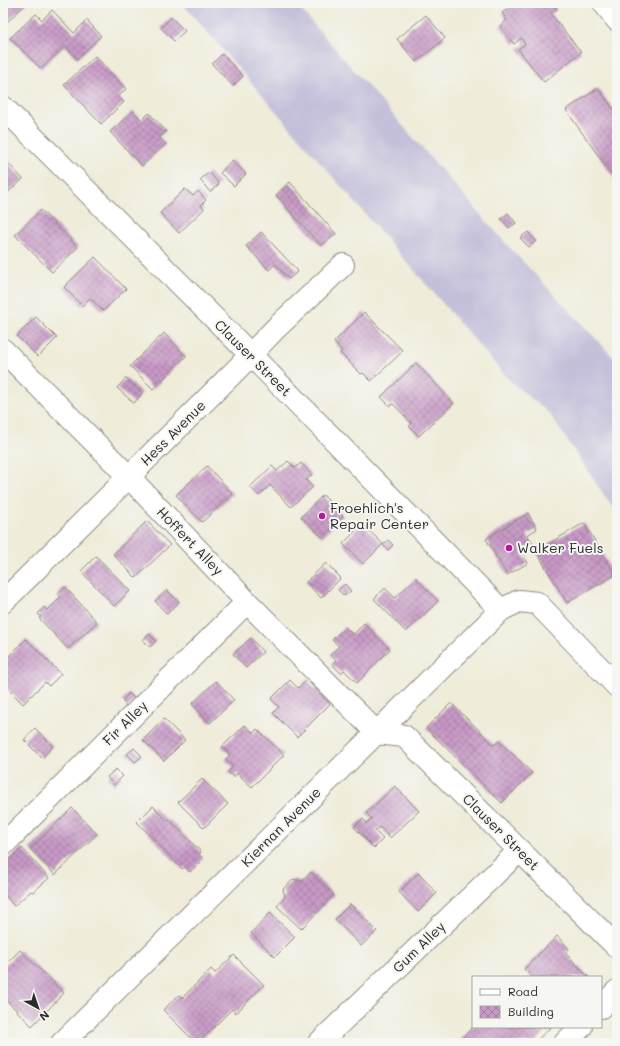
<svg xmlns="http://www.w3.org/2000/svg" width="620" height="1046" font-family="Mali,sans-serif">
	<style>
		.industrial { fill: #c5c0da }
		.building { fill: url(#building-cross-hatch) }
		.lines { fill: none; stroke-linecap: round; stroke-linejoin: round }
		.minor-casing { stroke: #8d8c82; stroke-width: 24 }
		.minor { stroke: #fff; stroke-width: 22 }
		.poi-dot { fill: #b5179e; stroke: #f6f6f2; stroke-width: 1.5 }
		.labels { text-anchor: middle; stroke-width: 4; stroke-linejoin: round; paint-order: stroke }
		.street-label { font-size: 14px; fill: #2b2b2b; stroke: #f6f6f2 }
		.poi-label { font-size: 14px; fill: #2b2b2b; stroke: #f6f6f2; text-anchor: start }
	</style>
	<defs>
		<pattern id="building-cross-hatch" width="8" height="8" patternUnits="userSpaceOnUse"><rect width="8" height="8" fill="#c799c6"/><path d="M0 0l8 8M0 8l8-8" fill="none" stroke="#a27da1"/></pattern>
	</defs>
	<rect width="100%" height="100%" fill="#f6f6f2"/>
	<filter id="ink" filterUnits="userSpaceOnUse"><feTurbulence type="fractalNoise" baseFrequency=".025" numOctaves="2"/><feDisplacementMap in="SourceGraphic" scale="8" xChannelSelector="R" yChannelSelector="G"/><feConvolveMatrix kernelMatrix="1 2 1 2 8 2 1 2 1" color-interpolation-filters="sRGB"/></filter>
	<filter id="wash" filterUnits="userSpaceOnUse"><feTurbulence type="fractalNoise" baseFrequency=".012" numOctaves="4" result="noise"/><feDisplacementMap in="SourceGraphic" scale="16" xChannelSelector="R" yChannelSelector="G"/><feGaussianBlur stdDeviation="0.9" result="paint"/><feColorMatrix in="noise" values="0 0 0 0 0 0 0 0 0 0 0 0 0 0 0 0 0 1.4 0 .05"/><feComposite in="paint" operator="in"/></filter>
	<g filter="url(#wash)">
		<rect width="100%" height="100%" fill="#efecd9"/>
		<path class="industrial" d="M182 3H295L509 247 617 361V514L549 413 510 381Z"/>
		<g id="blocks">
			<path class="building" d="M3 3H27L3 26Z
				M515 3H542L545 7 550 3H553L557 9 551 14 581 52 544 82 518 49 525 44 521 38 514 44 500 26 507 20 502 13Z
				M52 10 74 33 87 20 101 36 77 59 65 46 41 69 10 38 36 14 42 20Z
				M426 15 445 38 416 62 397 39Z
				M171 17 185 31 174 41 161 28Z
				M222 54 243 76 233 86 212 64Z
				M95 56 126 89 118 97 124 102 101 124 64 85Z
				M598 88 617 114V182L566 110Z
				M133 111 142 120 149 113 166 131 159 137 166 144 142 166 110 132Z
				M5 160 23 179 3 197V162Z
				M232 160 246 174 234 186 220 173Z
				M209 172 219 184 210 192 200 180Z
				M290 182 336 234 321 246 276 195Z
				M185 189 193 196 198 191 206 200 201 205 204 209 179 233 160 213Z
				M41 210 78 247 52 272 15 235Z
				M508 213 516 223 509 228 501 219Z
				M261 232 298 271 289 279 275 264 269 270 246 246Z
				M528 232 536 241 529 247 520 238Z
				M95 257 126 289 103 311 90 298 82 306 64 287Z
				M364 312 403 351 371 381 363 373 361 374 340 353 342 351 334 342Z
				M36 317 57 338 38 357 17 336Z
				M164 333 186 356 153 389 130 366Z
				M416 363 454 403 419 436 409 426 412 424 403 414 393 404 390 406 381 397Z
				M126 378 142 393 134 403 117 388Z
				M288 461 295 468 301 463 312 475 306 480 313 487 291 507 270 485 259 496 250 487 272 466 277 471Z
				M207 466 233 494 202 522 176 495Z
				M323 495 343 516 322 537 301 517Z
				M528 513 537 529 527 535 533 544 521 551 528 563 507 575 486 539Z
				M147 521 170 545 136 578 113 554Z
				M584 523 615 575 567 603 536 551Z
				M362 524 383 544 363 564 343 544Z
				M388 540 393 545 388 550 383 545Z
				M96 556 130 591 114 606 81 571Z
				M326 563 341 578 321 598 306 582Z
				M416 578 438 601 406 632 374 599 385 588 395 598Z
				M345 584 351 591 344 596 338 590Z
				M65 587 97 622 68 649 39 618 41 617 38 614 44 607 47 610 54 604 61 597 58 593Z
				M167 590 179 602 167 614 155 601Z
				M364 623 390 649 357 683 344 670 341 673 332 664 336 660 330 655 339 646 332 640 345 627 353 635Z
				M149 634 156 641 150 647 143 640Z
				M251 638 263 652 246 668 233 654Z
				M26 639 61 674 49 686 45 682 23 704 3 684V662Z
				M290 680 298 688 307 680 330 704 297 737 273 713 279 707 271 699Z
				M216 681 234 700 210 723 192 704Z
				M129 693 135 699 128 707 122 701Z
				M451 703 494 745 499 741 532 773 502 803 426 728Z
				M164 719 185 740 164 761 143 740Z
				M245 725 253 733 257 729 284 755 252 787 237 773 234 777 228 772 233 767 225 760 230 755 222 747Z
				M35 728 53 746 42 758 24 740Z
				M134 748 142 756 135 762 127 754Z
				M116 769 123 776 114 785 107 777Z
				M202 779 228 804 204 828 178 802Z
				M395 786 419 811 390 838 380 827 375 831 383 839 374 848 354 827 363 819 367 823 372 819 366 813Z
				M153 806 167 821 169 819 201 852 199 854 203 859 190 872 185 867 182 869 137 822Z
				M72 808 97 834 55 875 30 849Z
				M22 848 49 878 33 892 31 891 14 906 3 893V865Z
				M311 872 334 895 301 929 277 906 285 897 283 889 294 879 302 882Z
				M418 873 437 893 418 912 399 892Z
				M350 904 377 931 361 946 335 919Z
				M270 913 295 937 275 957 251 933Z
				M557 936 569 949 565 953 589 977H532L524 969Z
				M20 950 64 993 32 1026 3 997V967Z
				M234 955 264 985 236 1013 232 1009 198 1043H196L163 1010 179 995 182 998 211 969 215 973Z
				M473 1027H551L534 1043H457Z"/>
		</g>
	</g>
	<g filter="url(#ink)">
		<use href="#blocks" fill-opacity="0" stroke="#8d8c82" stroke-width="1"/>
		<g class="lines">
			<defs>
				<path id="minor" d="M604 3 617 20
					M3 107 237 341 501 610
					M3 350 129 477 247 602 377 733 404 736 617 947
					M3 602 238 368 275 329 343 265
					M3 845 247 602
					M601 1007 617 991
					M62 1043 501 610 519 601 537 603 617 686
					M319 1043 519 851
					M565 1043 581 1027"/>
			</defs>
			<use href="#minor" class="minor-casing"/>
			<use href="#minor" class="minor"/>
		</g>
	</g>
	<g class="poi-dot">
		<circle cx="322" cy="516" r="4"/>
		<circle cx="509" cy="548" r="4"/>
	</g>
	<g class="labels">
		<g class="street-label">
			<text transform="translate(253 358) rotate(45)" y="5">Clauser Street</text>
			<text transform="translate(173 433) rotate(-45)" y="5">Hess Avenue</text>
			<text transform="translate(190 541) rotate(46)" y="5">Hoffert Alley</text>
			<text transform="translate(125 723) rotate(-45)" y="5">Fir Alley</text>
			<text transform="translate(281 827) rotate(-45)" y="5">Kiernan Avenue</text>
			<text transform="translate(501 832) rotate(45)" y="5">Clauser Street</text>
			<text transform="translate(419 947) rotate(-44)" y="5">Gum Alley</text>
		</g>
		<g class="poi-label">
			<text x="330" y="513">Froehlich's<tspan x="330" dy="16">Repair Center</tspan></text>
			<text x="517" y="553">Walker Fuels</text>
		</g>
	</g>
	<rect width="620" height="1046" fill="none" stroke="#f6f6f2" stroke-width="16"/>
	<rect x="472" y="976" width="130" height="52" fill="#f6f6f2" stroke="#a5a5a2"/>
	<rect x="480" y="989" width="20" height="6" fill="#ffffff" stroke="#a5a5a2"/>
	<text x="508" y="996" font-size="12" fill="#2b2b2b">Road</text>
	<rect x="480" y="1006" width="20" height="12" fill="url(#building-cross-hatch)" stroke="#a5a5a2"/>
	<text x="508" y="1016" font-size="12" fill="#2b2b2b">Building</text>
	<g transform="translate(38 1008) rotate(140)" stroke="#f6f6f2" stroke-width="3" paint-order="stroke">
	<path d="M0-3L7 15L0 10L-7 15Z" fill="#2b2b2b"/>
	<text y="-6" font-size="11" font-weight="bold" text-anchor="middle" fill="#2b2b2b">N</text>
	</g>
</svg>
